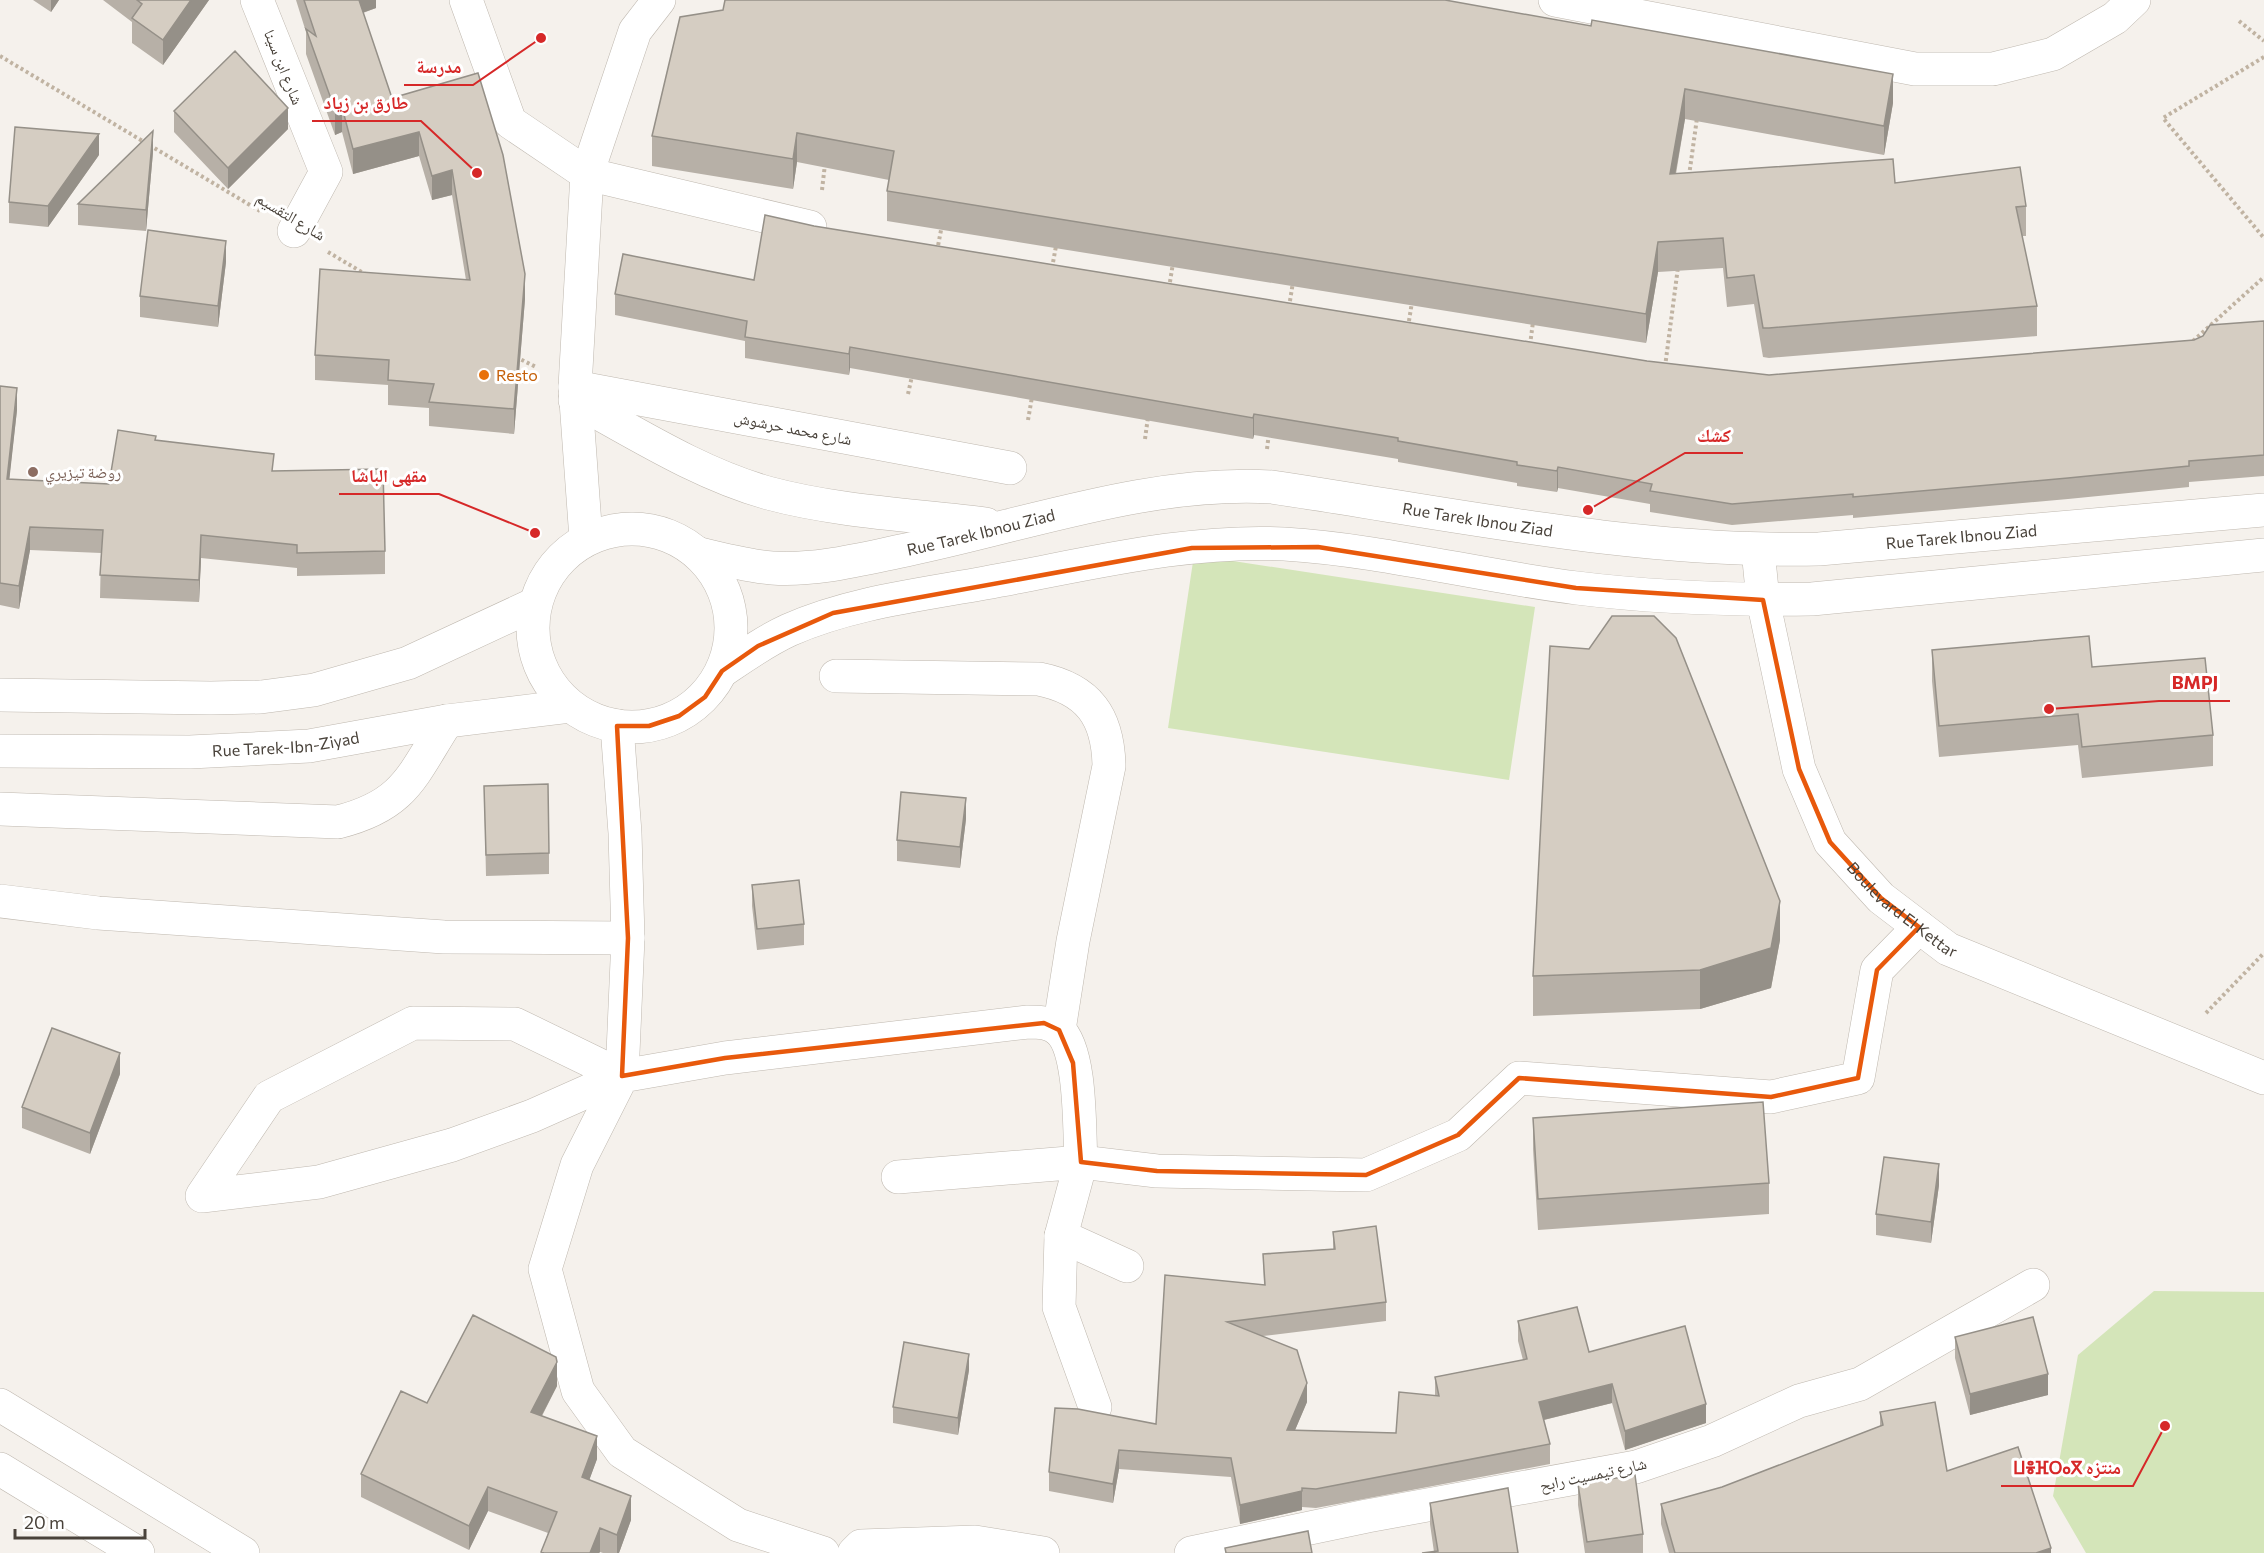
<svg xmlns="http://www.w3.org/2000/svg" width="2264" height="1553" font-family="Commissioner,'Noto Naskh Arabic','Noto Sans Tifinagh',sans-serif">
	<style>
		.green { fill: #d4e5b9 }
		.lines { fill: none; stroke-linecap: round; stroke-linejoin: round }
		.minor-casing { stroke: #bfb8af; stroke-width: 34 }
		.path { stroke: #c0b3a2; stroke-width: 4; stroke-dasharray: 3 3; stroke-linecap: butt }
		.minor { stroke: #fff; stroke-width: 33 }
		.wall { fill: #b7b0a7 }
		.shaded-wall { fill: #959088 }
		.building { fill: #d5cdc2; stroke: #959088; stroke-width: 1.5 }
		.marked { fill: none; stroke: #e8590c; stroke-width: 4.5; stroke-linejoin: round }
		.food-dot { fill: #e8710a; stroke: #fff; stroke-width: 2 }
		.education-dot { fill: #8d6e63; stroke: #fff; stroke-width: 2 }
		.labels { text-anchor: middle; stroke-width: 6; stroke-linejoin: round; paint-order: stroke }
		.street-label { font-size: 16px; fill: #49423a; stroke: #fff }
		.food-label { font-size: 16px; fill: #c56008; stroke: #fff; text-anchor: start }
		.education-label { font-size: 16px; fill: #785e54; stroke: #fff; text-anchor: start }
		.leader { fill: none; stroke: #d62828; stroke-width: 2 }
		.callout-dot { fill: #d62828; stroke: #fff; stroke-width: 2 }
		.callout-label { font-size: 18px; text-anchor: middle; font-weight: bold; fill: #d62828; stroke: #fff; stroke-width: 6; stroke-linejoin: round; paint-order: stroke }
	</style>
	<rect width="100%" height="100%" fill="#f5f1ec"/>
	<path class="green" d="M1194 555 1535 607 1509 780 1168 728Z
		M2154 1291 2264 1292V1553H2086L2053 1496 2078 1355Z"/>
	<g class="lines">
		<defs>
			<g id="minor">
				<path d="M257 0 326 172 294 231"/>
				<path d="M466 0 510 122 587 174 810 227"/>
				<path d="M1555 0 1915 69H1993L2053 54 2115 18 2134 0"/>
				<path d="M575 387 1010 468"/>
				<path d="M575 400C637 434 700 474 768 493 839 512 914 515 986 524"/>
				<circle cx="632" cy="628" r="99"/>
				<path d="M586 539 575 387 587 174 635 31 659 0"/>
				<path id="s1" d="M1758 550 1763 600 1799 769 1830 842 1881 898 1948 949 2264 1078"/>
				<path id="s2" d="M700 554C724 560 748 566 772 568 817 571 862 559 906 550 1027 525 1148 480 1272 487 1453 514 1636 553 1819 549L2264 510"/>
				<path d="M722 671C744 656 765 641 789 630 850 603 919 595 985 583 1082 566 1184 539 1284 544 1382 550 1480 576 1577 588 1656 598 1734 600 1812 599L2264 555"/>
				<path d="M836 676 1039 679C1089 689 1108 717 1109 766L1073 941 1059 1030"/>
				<path d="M0 695 211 698 261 697 314 690 408 663 535 604"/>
				<path d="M617 726 625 833 628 938 622 1076"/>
				<path id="s3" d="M0 751 190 752 309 746 447 721 570 706"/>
				<path d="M0 809 338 822C406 805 412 775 447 721"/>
				<path d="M0 901 98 913 444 937 628 938"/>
				<path d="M413 1023 515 1024 622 1076 532 1116 452 1145 319 1182 202 1196 269 1097Z"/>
				<path d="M898 1177 1081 1162 1061 1236 1059 1307 1095 1407"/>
				<path d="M1061 1236 1127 1266"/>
				<path d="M0 1405 243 1553"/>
				<path d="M0 1469 138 1553"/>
				<path d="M823 1553 738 1525 622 1452 578 1391 545 1269 577 1165 622 1076 725 1058 1028 1022C1039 1022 1050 1022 1059 1030 1082 1051 1079 1131 1081 1162L1157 1171 1366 1175 1458 1135 1519 1078 1771 1097 1858 1078 1877 970 1919 927"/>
				<path d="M854 1553 861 1546 975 1542 1043 1553"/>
				<path d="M1191 1553 1367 1516 1636 1467 1712 1441 1799 1401 1860 1384 2033 1285"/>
			</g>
		</defs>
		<use href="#minor" class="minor-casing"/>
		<path class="path" d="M2239 21 2264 41
			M0 56 260 211
			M2264 57 2163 118 2264 238
			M1689 176 1697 118
			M822 190 825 164
			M937 251 942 225
			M328 252 365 274
			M1052 268 1056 246
			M1169 288 1173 263
			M1289 307 1293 282
			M1408 327 1412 302
			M2193 341 2264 277
			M1530 345 1533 322
			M516 357 536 367
			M1665 367 1678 267
			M908 394 912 376
			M1028 420 1032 397
			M1145 439 1148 417
			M1267 449 1269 433
			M2206 1013 2264 953"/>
		<use href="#minor" class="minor"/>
	</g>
	<path class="wall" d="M33 0H59L51 12Z
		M103 0H209L163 65 132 43V22Z
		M296 0H376V8L363 13 392 98 478 73 525 299 514 434 429 426V408L388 405V385L315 380V355L466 280 452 195 432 200 419 156 353 174 342 132 335 135 306 54V32Z
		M680 17 1893 103 1884 155 1685 119 1676 174 1895 183 2026 206V236H2022L2037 306V336L1769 358 1763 357 1754 304 1727 307 1723 268 1658 272 1646 343 887 221V191L889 180 797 162 793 189 652 166V136Z
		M174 111 288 129 228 189 174 132Z
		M153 152 146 231 78 225V204Z
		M99 155 48 227 9 223V202Z
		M814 226 1647 361 1769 375 2194 340 2264 321V476L2189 482V487L2068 499 1853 518V515L1732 525 1650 512V504L1558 488 1557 492 1517 486V483L1398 462V459L1254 435 1253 439 850 368 849 375 745 358V341L615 315V294L754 280Z
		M226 262 218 327 140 317V296Z
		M0 386 17 410 9 479 109 484 156 440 274 471 385 551V574L297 576V568L201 558 199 602 100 598 101 553 30 550 19 609 0 605Z
		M1932 650 2092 667 2213 735V766L2082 778 2078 745 1939 757 1932 681Z
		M484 786 549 853V874L486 876Z
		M966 819 960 868 897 861V840Z
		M752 885 804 924V945L757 950 752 906Z
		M1780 940 1771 988 1700 1009 1533 1016V976Z
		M120 1074 90 1154 22 1128V1107Z
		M1533 1118 1769 1183V1214L1538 1230 1533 1149Z
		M1939 1185 1931 1243 1876 1235V1214Z
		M1333 1232 1386 1302V1321L1263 1336 1307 1402 1295 1430 1396 1433 1435 1396V1377L1523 1360 1518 1341V1321L1589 1352 1706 1423 1625 1450 1612 1403 1544 1420 1550 1444V1464L1316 1508 1302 1507V1510L1240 1524 1231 1477 1119 1469 1113 1503 1049 1491V1472L1156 1424 1165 1275 1264 1285 1263 1254 1333 1249Z
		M1955 1337 2048 1395 1970 1415 1955 1358Z
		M969 1370 958 1435 893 1423V1407Z
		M557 1386 542 1416 597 1459 589 1480 631 1520 619 1553H603L600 1552 599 1553H541L548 1533 488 1511 469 1550 361 1497V1474L427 1403Z
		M1880 1412 1947 1471 2051 1553H1669L1661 1524V1504L1722 1487 1880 1426Z
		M1578 1484 1643 1534V1553H1585L1578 1505Z
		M1430 1503 1518 1553 1434 1552 1430 1524Z"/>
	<path class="shaded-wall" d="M51 0H59L51 12Z
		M191 0H209L163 65V40Z
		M356 0H376V8L356 15Z
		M1893 74V103L1884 155V126Z
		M1685 89V119L1670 204V174Z
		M342 107V132L335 135V110Z
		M288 108V129L228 189V168Z
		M153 131V152L146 231V210Z
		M419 132V156L353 174V149Z
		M797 133V162L793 189V159Z
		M99 134V155L48 227V206Z
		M452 170V195L432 200V176Z
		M226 241V262L218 327V306Z
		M1658 242V272L1646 343V314Z
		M525 274V299L514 434V409Z
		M850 347V368L849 375V354Z
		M17 388V410L7 501V479Z
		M1254 414V435L1253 439V418Z
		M1558 467V488L1557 492V471Z
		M30 527V550L19 609V586Z
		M201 535V558L199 602V580Z
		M966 798V819L960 868V847Z
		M1780 901V940L1771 988 1700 1009V970Z
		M120 1053V1074L90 1154V1133Z
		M1939 1164V1185L1931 1243V1222Z
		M969 1354V1370L958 1435V1418Z
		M557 1362V1386L531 1436V1412Z
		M2048 1374V1395L1970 1415V1394Z
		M1307 1383V1402L1287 1449V1430Z
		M1612 1384V1403L1539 1421V1402Z
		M1706 1404V1423L1625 1450V1431Z
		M597 1436V1459L582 1500V1477Z
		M1119 1450V1469L1113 1503V1484Z
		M488 1487V1511L469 1550V1526Z
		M1302 1491V1510L1240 1524V1505Z
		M631 1496V1520L619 1553H617V1535Z
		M600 1528V1552L599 1553H590Z
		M2051 1548V1553H2036Z"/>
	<path class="building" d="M137 0H191L163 40 132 18 142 4Z
		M304 0H359L392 98 478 73 503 155 525 274 514 409 429 402 434 384 388 380 389 360 315 355 320 269 470 280 452 170 432 176 419 132 353 149 342 107 335 110 306 29 316 36Z
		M725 0H1445L1591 26 1592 20 1893 74 1884 126 1685 89 1670 174 1893 159 1895 183 2020 167 2026 206 2016 207 2037 306 1769 328H1763L1754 275 1727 278 1723 238 1658 242 1646 314 887 191 894 151 797 133 793 159 652 136 680 17 723 10Z
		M235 51 288 108 228 168 174 111Z
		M15 127 99 134 48 206 9 202Z
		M153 131 146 210 78 204Z
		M765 215 814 226 1647 361 1769 375 2194 340 2203 336 2210 325 2264 321V455L2189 461V466L2068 478 1853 497V494L1732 504 1650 491 1652 484 1558 467 1557 471 1517 465V462L1398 441V438L1254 414 1253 418 850 347 849 354 745 337 747 321 615 294 623 254 754 280Z
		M148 230 226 241 218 306 140 296Z
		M0 386 17 388 7 479 109 484 118 430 156 436 155 440 274 454 272 471 383 469 385 551 297 553V545L201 535 199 580 100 575 103 530 30 527 19 586 0 583Z
		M1612 616H1654L1676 638 1780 901 1771 948 1700 970 1533 976 1550 646 1589 649Z
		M2089 636 2092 667 2205 658 2213 735 2082 747 2078 714 1939 726 1932 650Z
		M548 784 549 853 486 855 484 786Z
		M901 792 966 798 960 847 897 840Z
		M799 880 804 924 757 929 752 885Z
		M52 1028 120 1053 90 1133 22 1107Z
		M1763 1102 1769 1183 1538 1199 1533 1118Z
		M1884 1157 1939 1164 1931 1222 1876 1214Z
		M1376 1226 1386 1302 1227 1322 1297 1350 1307 1383 1287 1430 1396 1433 1399 1392 1439 1396 1435 1377 1527 1359 1518 1321 1577 1307 1589 1352 1685 1326 1706 1404 1625 1431 1612 1384 1539 1402 1550 1444 1316 1489 1302 1488V1491L1240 1505 1231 1458 1119 1450 1113 1484 1049 1472 1055 1408 1078 1409 1156 1424 1165 1275 1265 1285 1263 1254 1335 1249 1333 1232Z
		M473 1315 556 1357 557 1362 531 1412 597 1436 582 1477 631 1496 617 1535 600 1528 590 1553H544L541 1552 557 1512 488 1487 469 1526 361 1474 401 1391 427 1403Z
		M2033 1317 2048 1374 1970 1394 1955 1337Z
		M904 1342 969 1354 958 1418 893 1407Z
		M1935 1402 1947 1471 2018 1447 2051 1548 2036 1553H1675L1661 1504 1722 1487 1883 1425 1880 1412Z
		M1635 1475 1643 1534 1587 1542 1578 1484Z
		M1508 1488 1518 1553H1422L1438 1551 1430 1503Z
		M1308 1531 1312 1553H1226L1225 1548Z"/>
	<path class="marked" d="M1318 547 1576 588 1763 600 1799 769 1830 842 1881 898 1919 927 1877 970 1858 1078 1771 1097 1519 1078 1458 1135 1366 1175 1157 1171 1081 1162 1073 1063 1059 1030 1044 1023 725 1058 622 1076 628 938 617 726H649L679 716 705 697 722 671 758 646 833 613 1192 548Z"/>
	<circle class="food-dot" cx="484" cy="375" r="6"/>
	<circle class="education-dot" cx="33" cy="472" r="6"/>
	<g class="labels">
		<g class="street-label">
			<text transform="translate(284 67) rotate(68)" y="6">شارع ابن سينا</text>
			<text transform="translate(291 216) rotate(31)" y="6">شارع التقسيم</text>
			<text transform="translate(793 428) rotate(11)" y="6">شارع محمد حرشوش</text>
			<text dy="6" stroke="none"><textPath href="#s2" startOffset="790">Rue Tarek Ibnou Ziad</textPath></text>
			<text dy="6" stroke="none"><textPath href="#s2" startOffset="286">Rue Tarek Ibnou Ziad</textPath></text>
			<text dy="6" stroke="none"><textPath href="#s2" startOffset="1276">Rue Tarek Ibnou Ziad</textPath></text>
			<text dy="6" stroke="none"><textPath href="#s3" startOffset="286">Rue Tarek-Ibn-Ziyad</textPath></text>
			<text dy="6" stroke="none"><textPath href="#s1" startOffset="402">Boulevard El Kettar</textPath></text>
			<text transform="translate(1593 1474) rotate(-12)" y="6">شارع تيمسيت رابح</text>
		</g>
		<g class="food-label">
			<text x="496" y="381">Resto</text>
		</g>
		<g class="education-label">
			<text x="45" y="478">روضة تيزيري</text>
		</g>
	</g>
	<path class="leader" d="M541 38L473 85H404M477 173L421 121H312M1588 510L1685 453H1743M535 533L439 494H339M2049 709L2159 701H2230M2165 1426L2133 1486H2001"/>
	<g class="callout-dot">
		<circle cx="541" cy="38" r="6"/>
		<circle cx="477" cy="173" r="6"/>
		<circle cx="1588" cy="510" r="6"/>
		<circle cx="535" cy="533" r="6"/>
		<circle cx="2049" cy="709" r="6"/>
		<circle cx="2165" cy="1426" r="6"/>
	</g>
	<g class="callout-label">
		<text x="439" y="73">مدرسة</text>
		<text x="366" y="109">طارق بن زياد</text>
		<text x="1714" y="442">كشك</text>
		<text x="389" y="482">مقهى الباشا</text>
		<text x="2195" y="689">BMPJ</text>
		<text x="2067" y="1474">ⵡⴻⴼⵔⴰⴳ منتزه</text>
	</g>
	<path d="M15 1529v9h130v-9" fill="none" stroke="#49423a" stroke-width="3"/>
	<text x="24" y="1529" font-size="18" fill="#49423a" stroke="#ffffff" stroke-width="4.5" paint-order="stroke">20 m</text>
</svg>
